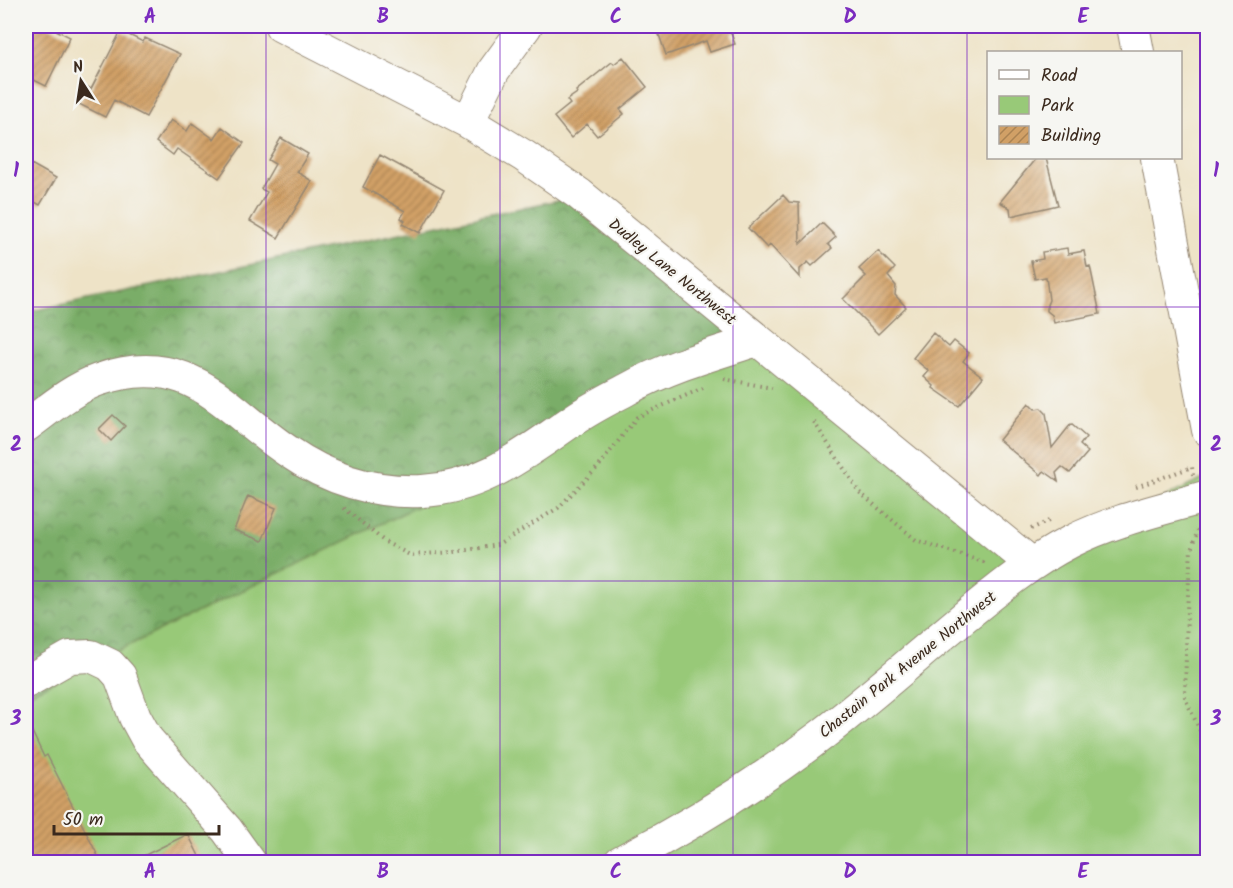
<svg xmlns="http://www.w3.org/2000/svg" width="1233" height="888" font-family="Kalam,sans-serif">
	<style>
		.forest { fill: url(#forest-crowns); stroke: #5a6c43; stroke-width: 1.5 }
		.park { fill: #98c978; stroke: #6a7a4b; stroke-width: 1.5 }
		.building { fill: url(#building-hatch) }
		.lines { fill: none; stroke-linecap: round; stroke-linejoin: round }
		.minor-casing { stroke: #948672; stroke-width: 34 }
		.path { stroke: #948672; stroke-width: 4; stroke-dasharray: 1.5 4.5; stroke-linecap: butt }
		.minor { stroke: #fff; stroke-width: 32 }
		.grid { fill: none; stroke: #7b2cbf; stroke-width: 1.5; stroke-opacity: 0.55 }
		.labels { text-anchor: middle; stroke-width: 4.5; stroke-linejoin: round; paint-order: stroke }
		.street-label { font-size: 16px; fill: #3b2a1e; stroke: #f6f6f2 }
		.neatline { fill: none; stroke: #7b2cbf; stroke-width: 2 }
		.grid-label { font-size: 20px; text-anchor: middle; font-weight: bold; fill: #7b2cbf }
	</style>
	<defs>
		<pattern id="forest-crowns" width="20" height="18" patternUnits="userSpaceOnUse" patternTransform="scale(1.5)"><rect width="20" height="18" fill="#7aad68"/><path d="M2 6a3 3 0 1 1 6 0M12 15a3 3 0 1 1 6 0" fill="none" stroke="#658d55"/></pattern>
		<pattern id="building-hatch" width="6" height="6" patternUnits="userSpaceOnUse" patternTransform="scale(1.5)"><rect width="6" height="6" fill="#d1a066"/><path d="M-1 1l2-2M0 6l6-6M5 7l2-2" fill="none" stroke="#ab8353"/></pattern>
	</defs>
	<rect width="100%" height="100%" fill="#f6f6f2"/>
	<filter id="ink" filterUnits="userSpaceOnUse"><feTurbulence type="fractalNoise" baseFrequency=".0167" numOctaves="2"/><feDisplacementMap in="SourceGraphic" scale="12" xChannelSelector="R" yChannelSelector="G"/><feConvolveMatrix kernelMatrix="1 2 1 2 8 2 1 2 1" color-interpolation-filters="sRGB"/></filter>
	<filter id="wash" filterUnits="userSpaceOnUse"><feTurbulence type="fractalNoise" baseFrequency=".008" numOctaves="4" result="noise"/><feDisplacementMap in="SourceGraphic" scale="24" xChannelSelector="R" yChannelSelector="G"/><feGaussianBlur stdDeviation="1.35" result="paint"/><feColorMatrix in="noise" values="0 0 0 0 0 0 0 0 0 0 0 0 0 0 0 0 0 1.4 0 .05"/><feComposite in="paint" operator="in"/></filter>
	<g filter="url(#wash)">
		<rect width="100%" height="100%" fill="#eee3c7"/>
		<path class="forest" d="M582 195 750 346 26 695V312Z"/>
		<path class="park" d="M750 346 1026 566 1207 477V862H26V695Z"/>
		<g id="blocks">
			<path class="building" d="M26 26H48L70 37 46 86 26 76Z
				M656 26H743L744 29 731 33 735 44 710 52 706 41 666 55Z
				M121 31 143 42 145 38 180 54 146 117 114 100 105 117 79 104 88 87 91 89Z
				M623 57 647 87 620 109 624 114 597 136 587 124 571 138 554 117 570 104 567 100 577 93 576 91 612 62 614 64Z
				M171 120 187 131 192 123 214 139 222 127 244 143 219 178 177 149 173 155 156 142Z
				M281 138 308 154 297 172 312 181 278 238 250 221 267 192 261 189 275 164 268 160Z
				M380 155 444 190 420 233 403 224 405 221 401 218 405 211 363 187Z
				M1036 158H1046L1058 205 1011 216 1010 208 1000 202Z
				M31 164 56 178 40 205 26 197V174Z
				M783 195 789 202 799 203 800 244 822 223 836 237 828 244 832 248 812 266 808 262 800 269V278L770 245 767 248 748 228Z
				M1067 248 1068 254 1084 251 1087 267 1090 266 1100 314 1054 323 1052 315 1047 311V305L1049 300 1046 277 1035 279 1031 261 1043 259 1042 252Z
				M878 251 895 268 888 276 896 286 895 295 906 307 878 334 843 299 866 276 859 269Z
				M933 333 949 347 954 341 969 353 963 361 983 377 959 406 933 388 934 386 924 377 929 371 913 358Z
				M1029 403 1035 409 1041 408 1046 413 1052 448 1071 424 1086 437 1080 445 1088 452 1070 473 1062 467 1056 473 1058 481 1044 471 1041 475 999 440Z
				M113 415 125 426 111 441 99 429Z
				M248 496 276 508 262 541 234 530Z
				M26 719 44 757 47 755 101 862H26Z
				M188 834 202 862H131Z"/>
		</g>
	</g>
	<g filter="url(#ink)">
		<use href="#blocks" fill-opacity="0" stroke="#948672" stroke-width="1.5"/>
		<g class="lines">
			<defs>
				<path id="minor" d="M281 26 468 122 524 156 579 194 1032 564
					M1133 26 1138 52
					M468 122 494 70 526 26
					M1157 158 1208 430
					M26 426C48 410 72 389 98 380 190 348 223 408 289 452 328 479 374 493 422 491 484 488 526 452 575 419 591 408 609 399 626 390 667 367 713 354 757 340
					M26 682 70 657 91 656 110 665 120 676 135 717 147 739 227 830 250 862
					M620 862C691 825 759 783 823 734 871 697 916 657 963 618 997 590 1031 562 1070 542 1113 520 1161 510 1208 496"/>
			</defs>
			<use href="#minor" class="minor-casing"/>
			<path class="path" d="M724 379 772 388
				M814 422 859 492 916 540 983 562 987 558
				M1136 487 1192 467 1193 475
				M344 508 385 542 410 555 454 552 498 545 558 508 599 466 637 417 703 388
				M1200 524 1191 550 1187 609 1185 698 1208 748
				M1031 529 1051 520"/>
			<use href="#minor" class="minor"/>
		</g>
	</g>
	<path class="grid" d="M266 26V862M500 26V862M733 26V862M967 26V862M26 307H1208M26 581H1208"/>
	<g class="labels">
		<g class="street-label">
			<text transform="translate(673 271) rotate(39)" y="6">Dudley Lane Northwest</text>
			<text transform="translate(907 664) rotate(-39)" y="6">Chastain Park Avenue Northwest</text>
		</g>
	</g>
	<rect width="1233" height="888" fill="none" stroke="#f6f6f2" stroke-width="66"/>
	<rect x="987" y="51" width="195" height="108" fill="#f6f6f2" stroke="#aba49d" stroke-width="1.5"/>
	<rect x="999" y="70" width="30" height="9" fill="#ffffff" stroke="#aba49d" stroke-width="1.5"/>
	<text x="1041" y="81" font-size="18" fill="#3b2a1e">Road</text>
	<rect x="999" y="96" width="30" height="18" fill="#98c978" stroke="#aba49d" stroke-width="1.5"/>
	<text x="1041" y="111" font-size="18" fill="#3b2a1e">Park</text>
	<rect x="999" y="126" width="30" height="18" fill="url(#building-hatch)" stroke="#aba49d" stroke-width="1.5"/>
	<text x="1041" y="141" font-size="18" fill="#3b2a1e">Building</text>
	<g transform="translate(81 81) rotate(348)" stroke="#f6f6f2" stroke-width="4.5" paint-order="stroke">
	<path d="M0-4.5L10 22L0 15L-10 22Z" fill="#3b2a1e"/>
	<text y="-9" font-size="16" font-weight="bold" text-anchor="middle" fill="#3b2a1e">N</text>
	</g>
	<path d="M54 825v9h165v-9" fill="none" stroke="#3b2a1e" stroke-width="3"/>
	<text x="63" y="825" font-size="18" fill="#3b2a1e" stroke="#f6f6f2" stroke-width="4.5" paint-order="stroke">50 m</text>
	<rect x="33" y="33" width="1167" height="822" class="neatline"/>
	<g class="grid-label">
		<text x="150" y="23">A</text>
		<text x="383" y="23">B</text>
		<text x="616" y="23">C</text>
		<text x="850" y="23">D</text>
		<text x="1083" y="23">E</text>
		<text x="16" y="177">1</text>
		<text x="1216" y="177">1</text>
		<text x="16" y="451">2</text>
		<text x="1216" y="451">2</text>
		<text x="16" y="725">3</text>
		<text x="1216" y="725">3</text>
		<text x="150" y="878">A</text>
		<text x="383" y="878">B</text>
		<text x="616" y="878">C</text>
		<text x="850" y="878">D</text>
		<text x="1083" y="878">E</text>
	</g>
</svg>
